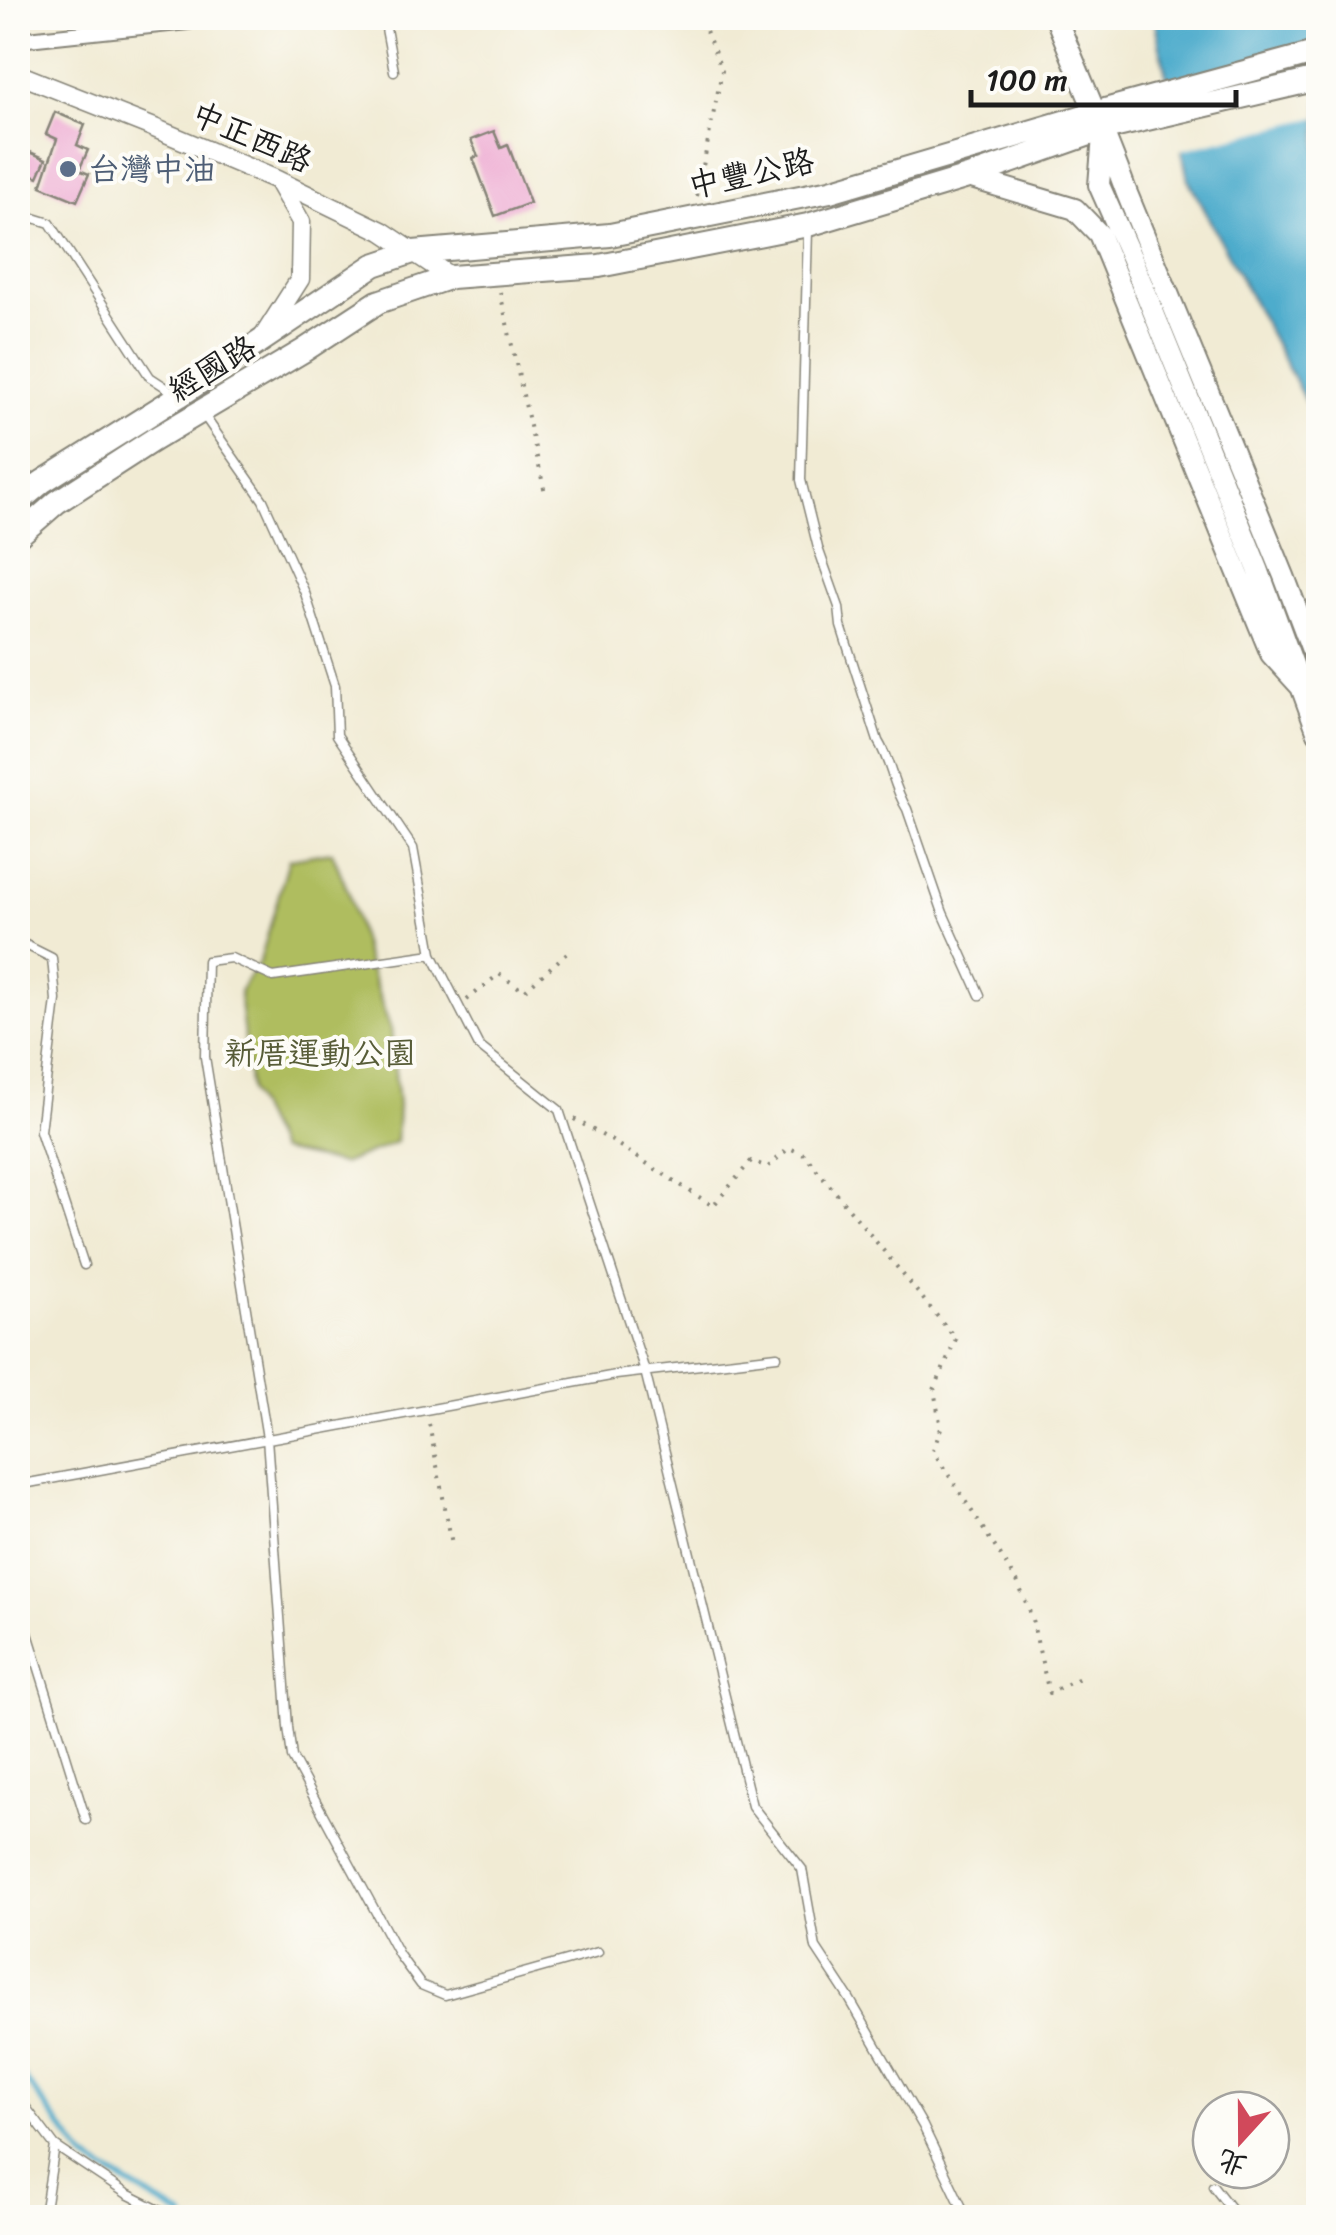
<svg xmlns="http://www.w3.org/2000/svg" width="1336" height="2235" font-family="Sriracha,'LXGW WenKai TC',sans-serif">
	<style>
		.green { fill: #afbd5f; stroke: #666c3e; stroke-width: 2.5 }
		.water { fill: #4eaccc; stroke: #356474; stroke-width: 2.5 }
		.pier { fill: #f1ebd4 }
		.lines { fill: none; stroke-linecap: round; stroke-linejoin: round }
		.stream { stroke: #4eaccc; stroke-width: 5 }
		.building { fill: #eda9d1 }
		.service-casing { stroke: #868478; stroke-width: 11 }
		.minor-casing { stroke: #868478; stroke-width: 18 }
		.tertiary-casing { stroke: #868478; stroke-width: 21 }
		.secondary-casing { stroke: #868478; stroke-width: 24 }
		.primary-casing { stroke: #868478; stroke-width: 26 }
		.path { stroke: #868478; stroke-width: 4; stroke-dasharray: 2.5 8; stroke-linecap: butt }
		.service { stroke: #fff; stroke-width: 8 }
		.minor { stroke: #fff; stroke-width: 14 }
		.tertiary { stroke: #fff; stroke-width: 18 }
		.secondary { stroke: #fff; stroke-width: 20 }
		.primary { stroke: #fff; stroke-width: 22 }
		.service-dot { fill: #5c6f8a; stroke: #fdfcf7; stroke-width: 4 }
		.labels { text-anchor: middle; stroke-width: 8; stroke-linejoin: round; paint-order: stroke }
		.street-label { font-size: 32px; fill: #1c1c1c; stroke: #fdfcf7 }
		.service-label { font-size: 32px; fill: #4e5e75; stroke: #fdfcf7; text-anchor: start }
		.park-label { font-size: 32px; fill: #575c37; stroke: #fdfcf7 }
	</style>
	<rect width="100%" height="100%" fill="#fdfcf7"/>
	<filter id="ink" filterUnits="userSpaceOnUse"><feTurbulence type="fractalNoise" baseFrequency=".01" numOctaves="2"/><feDisplacementMap in="SourceGraphic" scale="20" xChannelSelector="R" yChannelSelector="G"/><feConvolveMatrix kernelMatrix="1 2 1 2 8 2 1 2 1" color-interpolation-filters="sRGB"/></filter>
	<filter id="wash" filterUnits="userSpaceOnUse"><feTurbulence type="fractalNoise" baseFrequency=".0048" numOctaves="4" result="noise"/><feDisplacementMap in="SourceGraphic" scale="40" xChannelSelector="R" yChannelSelector="G"/><feGaussianBlur stdDeviation="2.25" result="paint"/><feColorMatrix in="noise" values="0 0 0 0 0 0 0 0 0 0 0 0 0 0 0 0 0 1.4 0 .05"/><feComposite in="paint" operator="in"/></filter>
	<g filter="url(#wash)">
		<rect width="100%" height="100%" fill="#f1ebd4"/>
		<path class="green" d="M332 852 349 894 367 962 391 1030 398 1105 396 1142 342 1164 279 1151 250 1092 239 991 260 961 289 859Z"/>
		<path class="water" d="M1154 18H1318V425L1188 179Z"/>
		<path class="pier" d="M1318 61V117L1177 151 1166 97Z"/>
		<g class="lines">
			<path class="stream" d="M18 2070 86 2159 185 2218"/>
		</g>
		<g id="blocks">
			<path class="building" d="M55 112 85 125 77 145 88 150 79 170 89 174 77 201 41 186 57 139 46 134Z
				M494 131 501 148 508 145 530 203 495 216 473 158 478 156 471 140Z
				M18 136 27 139 23 149 46 159 38 177 18 169Z"/>
		</g>
	</g>
	<g filter="url(#ink)">
		<use href="#blocks" fill-opacity="0" stroke="#868478" stroke-width="2.5"/>
		<g class="lines">
			<defs>
				<path id="service" d="M384 18 394 71
					M18 213 50 223 150 377 176 394
					M808 230 801 480 818 548 839 607 841 626 878 741C891 762 893 787 907 809L943 913 980 995
					M203 414 263 500 305 593 335 686 337 735 413 848 432 954 479 1046 559 1110 645 1371 752 1806 802 1869 816 1948 849 1998 923 2126 967 2218
					M18 941 52 958 56 1000 40 1131 84 1265
					M432 954 273 977 231 958 207 961 205 1057 267 1438 288 1727 292 1757 399 1955 421 1985 445 1995 598 1952
					M18 1485 616 1375 777 1356
					M18 1601 86 1820
					M18 2097 55 2146 127 2194 175 2218
					M1213 2186 1238 2218
					M50 2218 44 2215 55 2146"/>
				<path id="minor" d="M18 40 188 22 204 18"/>
				<path id="tertiary" d="M18 74 152 127 277 180 382 231 451 277
					M263 337 300 279 301 222 277 180"/>
				<path id="secondary" d="M1056 18C1079 76 1105 132 1126 191L1284 576 1318 666
					M1103 136 1099 185 1131 257 1258 569 1318 733
					M968 177 1075 209 1099 234 1271 654 1302 688 1318 677"/>
				<path id="primary" d="M18 502 42 482 179 396 374 265 413 252 610 235 830 191 1094 113 1318 52
					M18 536 57 502 153 440 303 351 378 302 451 277 599 266 808 225 968 177 1104 129 1318 79"/>
			</defs>
			<use href="#service" class="service-casing"/>
			<use href="#minor" class="minor-casing"/>
			<use href="#tertiary" class="tertiary-casing"/>
			<use href="#secondary" class="secondary-casing"/>
			<use href="#primary" class="primary-casing"/>
			<path class="path" d="M697 196 722 71 701 18
				M500 292 545 493
				M467 1000 499 974 524 991 568 952
				M574 1119 612 1141 713 1206 751 1161 768 1167 789 1148 804 1154 956 1339 934 1390 941 1428 933 1451 1017 1581 1031 1615 1049 1693 1084 1676
				M429 1424 452 1544"/>
			<use href="#service" class="service"/>
			<use href="#minor" class="minor"/>
			<use href="#tertiary" class="tertiary"/>
			<use href="#secondary" class="secondary"/>
			<use href="#primary" class="primary"/>
		</g>
	</g>
	<circle class="service-dot" cx="68" cy="169" r="10"/>
	<g class="labels">
		<g class="street-label">
			<text transform="translate(252 137) rotate(24)" y="11">中正西路</text>
			<text transform="translate(751 173) rotate(-12)" y="11">中豐公路</text>
			<text transform="translate(212 368) rotate(-31)" y="11">經國路</text>
		</g>
		<g class="service-label">
			<text x="88" y="180">台灣中油</text>
		</g>
		<g class="park-label">
			<text x="320" y="1064">新厝運動公園</text>
		</g>
	</g>
	<rect width="1336" height="2235" fill="none" stroke="#fdfcf7" stroke-width="60"/>
	<g transform="translate(1241 2140) rotate(201)"><circle r="48" fill="#fdfcf7" stroke="#a3a29f" stroke-width="2.5"/>
	<path d="M0-8L18 38L0 25L-18 38Z" fill="#d1495b"/>
	<text y="-15" font-size="28" font-weight="bold" text-anchor="middle" fill="#1c1c1c">北</text>
	</g>
	<path d="M971 90v15h265v-15" fill="none" stroke="#1c1c1c" stroke-width="5"/>
	<text x="986" y="90" font-size="30" fill="#1c1c1c" stroke="#fdfcf7" stroke-width="8" paint-order="stroke">100 m</text>
</svg>
